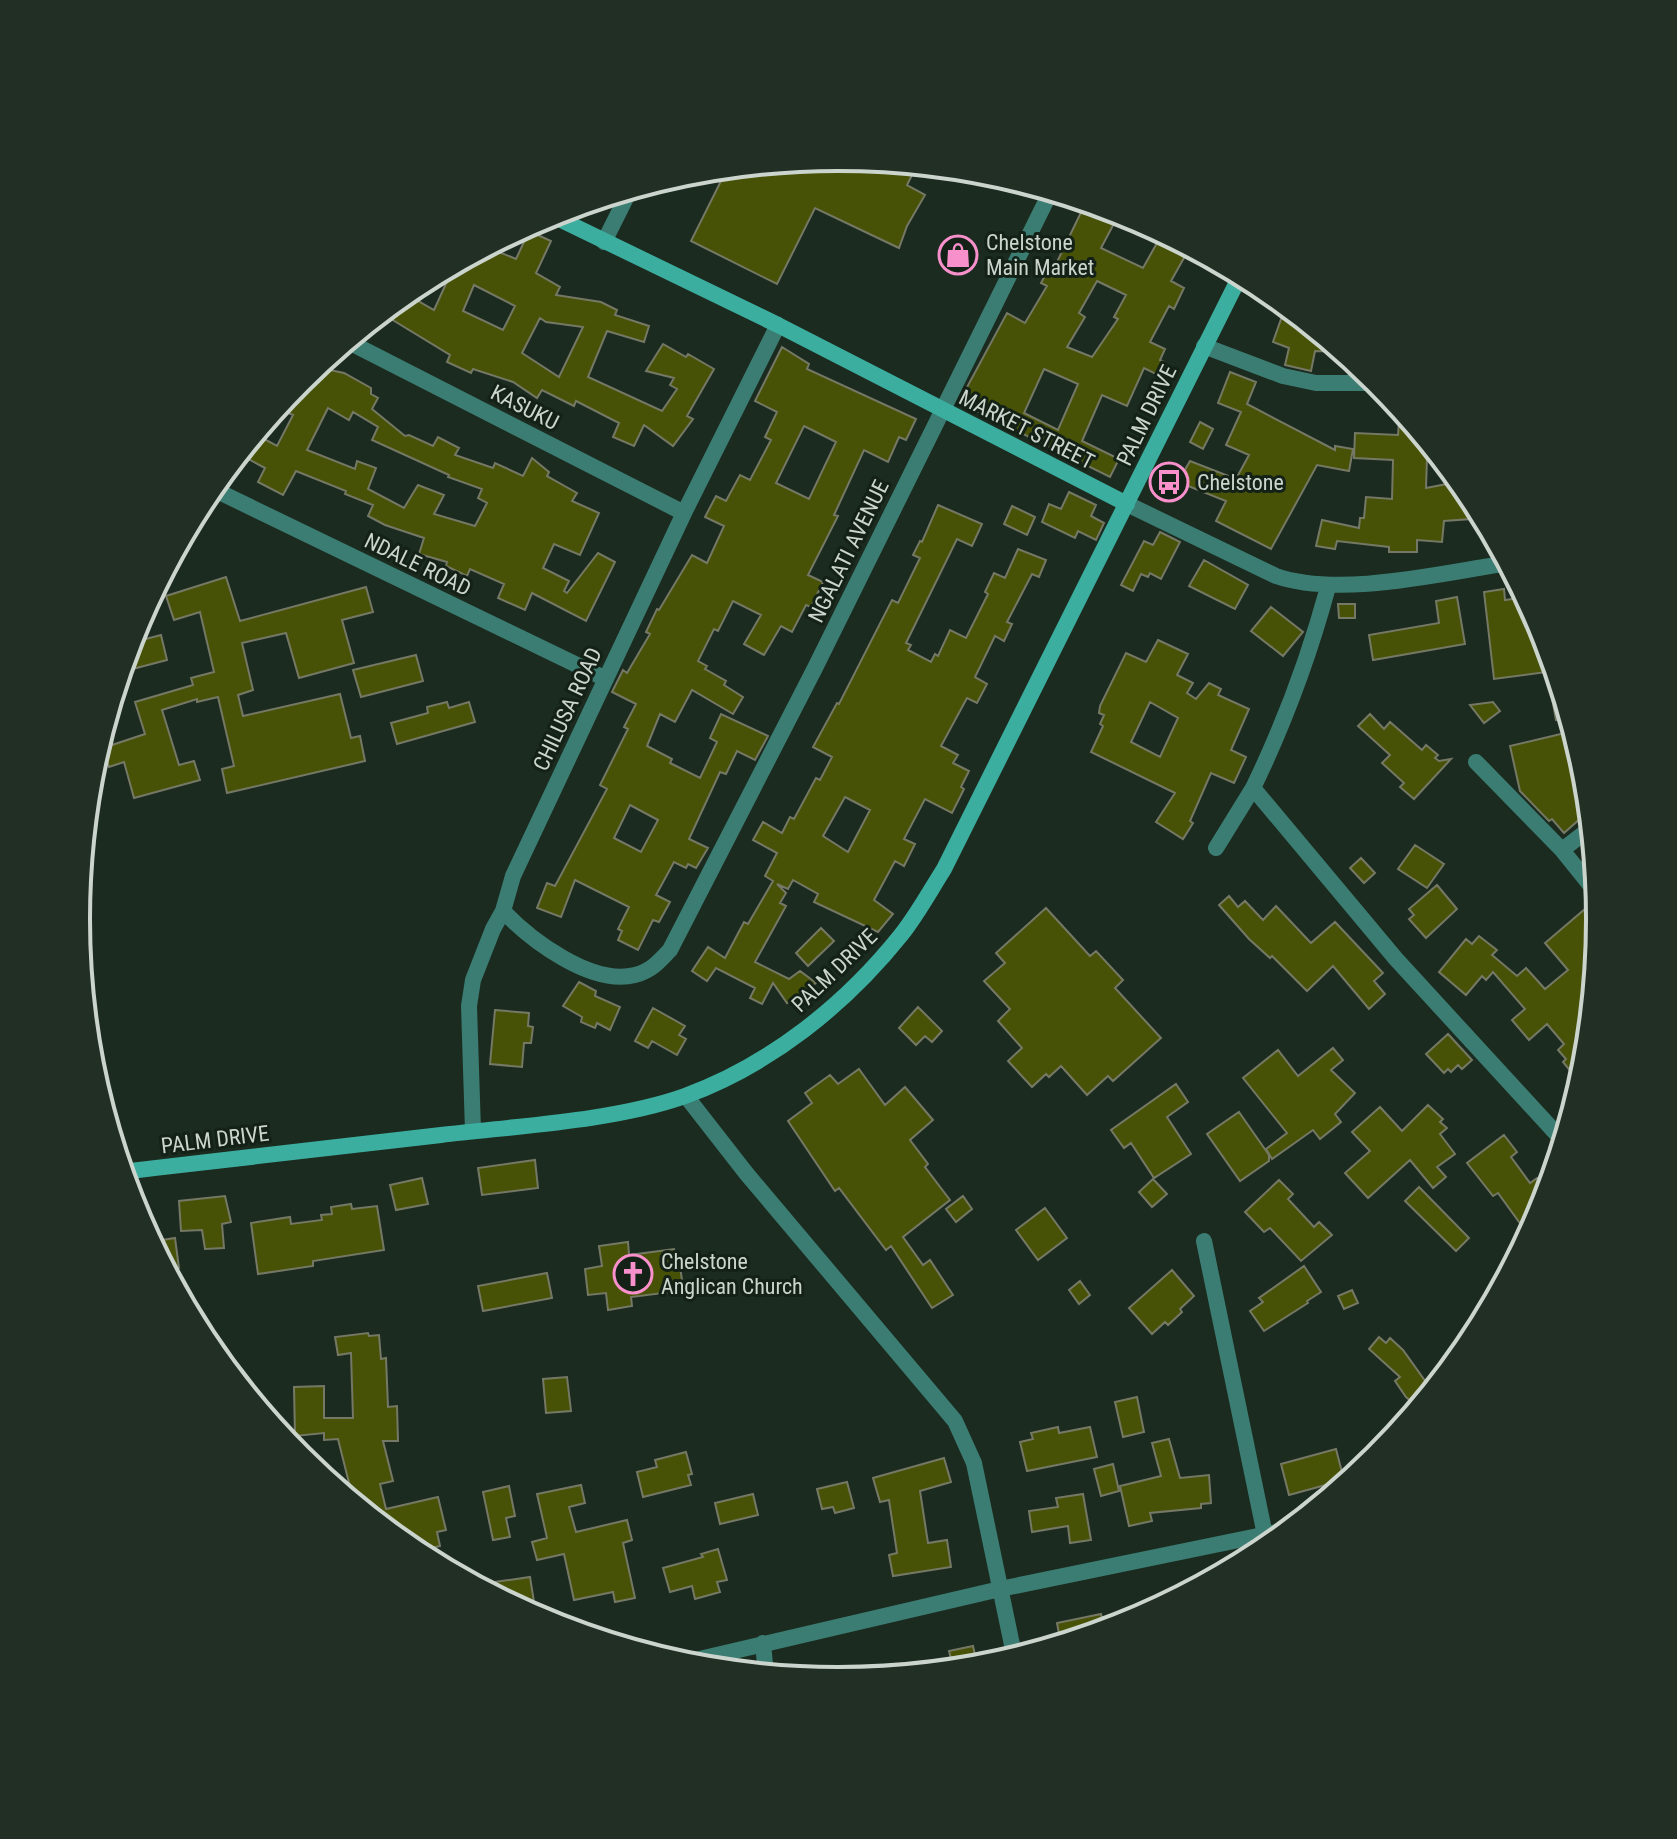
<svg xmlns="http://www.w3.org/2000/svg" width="1677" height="1839" font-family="'Roboto Condensed',sans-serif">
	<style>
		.building { fill: #485206; stroke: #747865; stroke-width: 2; fill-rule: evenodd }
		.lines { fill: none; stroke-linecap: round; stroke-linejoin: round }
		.street { stroke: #3b7d73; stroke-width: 16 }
		.secondary { stroke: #3bae9f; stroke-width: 16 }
		.labels { text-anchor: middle; stroke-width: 6; stroke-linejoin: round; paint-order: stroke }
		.poi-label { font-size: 22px; fill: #ccd5cd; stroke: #132116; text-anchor: start }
		.street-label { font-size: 22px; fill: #ccd5cd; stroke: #132116 }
		.rim { fill: none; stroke: #ccd5cd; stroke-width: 4 }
	</style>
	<rect width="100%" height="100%" fill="#1c2b1f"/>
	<path class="building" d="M839 157 917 165 907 185 925 195 907 226 899 248 815 208 777 284 691 241 723 177 708 170Z
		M1086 202 1119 214 1101 248 1143 268 1162 234 1189 249 1171 281 1184 288 1174 309 1169 306 1150 342 1165 349 1160 360 1164 362 1158 375 1144 368 1127 406 1102 395 1082 441 1119 459 1110 477 959 402 1007 313 1025 323 1047 286 1041 283 1052 262 1056 264ZM1097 281 1126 295 1114 317 1118 319 1092 357 1067 347 1085 317 1079 313ZM1044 369 1078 384 1058 430 1024 413Z
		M529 231 551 241 536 273 560 287 556 295 601 302 617 310 615 315 649 326 644 342 607 331 588 377 662 411 677 389 670 385 674 378 646 371 663 344 686 357 688 354 714 369 687 416 693 419 673 446 644 425 634 446 613 437 619 423 576 401 574 406 542 390 537 398 513 382 473 369 471 373 447 362 450 355 391 319 406 294 434 310 455 264 487 247 516 259ZM474 285 515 306 503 330 463 311ZM540 318 546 322 583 327 559 377 522 353Z
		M1286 305 1317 331 1343 352 1315 351 1311 371 1285 365 1289 348 1273 342Z
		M782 347 809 364 807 369 916 419 906 440 899 437 888 462 864 450 834 515 838 516 808 575 823 582 811 607 806 605 792 632 781 626 764 655 744 644 761 615 733 601 718 631 714 629 698 661 707 666 705 669 726 681 724 685 743 697 733 714 692 690 675 722 660 714 647 746 672 759 670 763 700 778 717 742 710 738 721 714 768 736 755 760 737 751 726 774 720 772 689 839 708 848 696 868 688 864 686 868 674 862 656 895 670 902 659 922 653 920 638 950 618 940 622 931 618 929 629 907 575 880 561 917 537 908 547 883 555 886 607 789 600 785 628 729 624 727 636 704 612 692 623 670 627 673 650 634 646 632 657 609 659 610 692 555 707 563 724 526 705 517 716 496 726 501 740 475 750 480 771 440 765 437 777 412 755 401ZM804 426 836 442 809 499 776 483ZM630 805 658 820 641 852 614 838Z
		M316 367 344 373 371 388V394L378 398 372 409 405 436 409 435 433 446 438 437 459 448 455 455 493 468 495 463 523 476 532 458 549 472 547 476 577 493 572 501 599 513 580 555 554 544 543 568 569 581 564 591 567 593 598 553 615 562 586 621 532 593 525 610 498 598 504 584 470 569 467 576 446 566 447 562 419 554 424 538 385 525 368 516 373 505 345 494 346 491 296 471 283 495 258 482 265 468 241 455 255 434 277 446 293 415 277 408 300 380ZM328 408 349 420 353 412 378 427 372 440 449 475 448 477 482 489 478 498 487 503 475 526 434 514 444 495 418 485 404 508 368 489 376 468 357 461 355 469 307 450Z
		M1230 372 1256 382 1247 404 1335 450V446L1353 449 1349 471 1317 465 1271 549 1216 521 1226 501 1178 482 1190 461 1236 479 1249 455 1226 445 1241 412 1218 403Z
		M1400 407 1441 458H1427L1426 488 1457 482 1459 497 1473 496 1485 518 1444 521 1442 542 1417 540V552H1389V547L1337 541 1335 549 1316 546 1322 520 1359 528 1360 518H1364L1366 497 1392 499 1393 460 1354 458 1355 433 1398 435Z
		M1200 422 1213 429 1203 449 1190 442Z
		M1069 492 1096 505 1091 516 1104 523 1096 540 1078 531 1075 538 1042 522 1049 504 1061 509Z
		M938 505 982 524 972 546 957 539 906 643 911 645 908 650 931 662 935 654 938 656 950 630 966 638 988 594 985 592 994 573 1005 578 1018 549 1046 560 1039 577 1032 574 1007 622 1012 624 1004 641 995 636 975 677 987 684 977 703 967 698 941 746 958 755 953 763 969 771 961 787 964 789 952 813 925 799 904 839 915 844 904 866 895 861 874 900 893 914 878 932 814 902 818 894 793 880 788 889 777 884 786 893 780 903 786 906 755 962 789 979 800 971 816 983 787 1003 773 983 762 1004 750 998 755 988 716 968 707 981 692 971 708 947 725 958 744 922 748 924 773 881 765 876 777 853 753 840 763 822 782 833 790 817 794 819 816 778 820 780 832 757 813 747 837 703 839 704 892 600 898 603 920 558 913 555 920 541 922 542ZM845 797 870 810 848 852 823 836Z
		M1012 506 1035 517 1027 535 1004 524Z
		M1160 532 1180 542 1161 579 1150 573 1148 577 1141 574 1133 591 1121 585 1144 541 1153 545Z
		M1204 560 1248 585 1235 609 1189 586Z
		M226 577 240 621 366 587 373 612 342 620 354 663 299 678 286 633 242 643 253 690 238 695 243 716 340 694 351 738 360 736 365 761 227 793 222 769 234 766 218 697 197 702V699L162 710 179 765 194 761 200 780 134 798 124 762 109 767 103 748 145 734 135 702 193 685 191 678 214 672 200 612 174 620 166 596Z
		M1504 589 1505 600 1526 597 1540 622 1547 672 1494 679 1484 592Z
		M1457 597 1465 644 1373 660 1369 635 1439 623 1436 601Z
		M1338 604H1355V618H1339Z
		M1271 607 1303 632 1283 656 1251 631Z
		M161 635 167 660 121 672 130 643Z
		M1158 640 1188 654 1177 675 1193 683 1187 693 1196 699 1209 683 1221 689 1218 695 1249 709 1231 750 1246 757 1234 783 1211 773 1190 821 1193 823 1183 839 1156 822 1175 793 1091 752 1103 726 1100 724 1104 715 1099 713 1100 706 1126 653 1146 662ZM1150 702 1178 718 1160 757 1131 742Z
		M416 655 423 681 361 697 353 670Z
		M1557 674 1570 717 1556 720 1548 677Z
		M447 702 449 708 469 702 475 722 397 744 391 723 428 713 427 707Z
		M1493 702 1500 711 1484 723 1470 705Z
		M1370 714 1384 729 1390 722 1422 750 1426 745 1438 755 1435 758 1439 761 1451 759 1414 799 1400 787 1404 783 1382 763 1390 755 1358 726Z
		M1565 733 1576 786 1588 783 1590 810 1564 833 1552 819 1549 821 1520 791 1510 746Z
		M1415 845 1444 864 1427 888 1398 869Z
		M1361 858 1375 873 1364 883 1350 868Z
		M1437 885 1457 909 1426 938 1409 919 1414 915 1409 909Z
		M1229 896 1238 907 1245 901 1263 920 1276 906 1311 943 1335 922 1383 973 1374 981 1385 994 1369 1009 1333 966 1307 991 1272 956 1270 958 1249 939 1219 905Z
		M1046 908 1090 956 1096 951 1123 980 1115 988 1161 1038 1113 1081 1108 1076 1087 1095 1061 1066 1049 1077 1046 1074 1032 1087 1008 1061 1022 1048 998 1021 1010 1009 984 981 1005 963 996 953Z
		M1585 909 1600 926 1586 1069 1584 1075 1578 1080 1563 1062 1566 1059 1558 1050 1564 1044 1547 1024 1529 1040 1512 1020 1525 1009 1493 972 1486 980 1482 976 1466 995 1439 972 1466 939 1472 944 1479 936 1497 950 1492 955 1517 976 1526 968 1545 989 1568 970 1545 943Z
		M821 928 834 941 808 966 796 953Z
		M579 982 596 991 595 996 620 1007 610 1030 597 1023 595 1028 581 1022 582 1017 563 1006Z
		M918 1007 942 1031 932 1042 925 1036 916 1045 899 1028Z
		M653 1008 685 1026 679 1035 686 1039 677 1055 652 1041 648 1048 635 1041Z
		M495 1010 529 1013 528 1026 533 1027 531 1043H524L522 1067 490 1064Z
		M1448 1034 1472 1060 1462 1069 1458 1065 1451 1072 1448 1069 1444 1073 1426 1054Z
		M1333 1048 1343 1060 1331 1070 1355 1093 1335 1114 1341 1122 1320 1139 1313 1130 1272 1159 1266 1149 1287 1133 1243 1078 1278 1050 1298 1076Z
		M859 1069 885 1105 905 1087 933 1120 910 1140 928 1164 925 1167 950 1200 903 1237 923 1265 930 1260 953 1295 932 1308 891 1246 886 1250 839 1188 835 1191 788 1121 812 1103 805 1093 830 1075 838 1084Z
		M1176 1084 1188 1102 1167 1117 1191 1154 1154 1178 1131 1143 1124 1148 1111 1130Z
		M1428 1105 1443 1119 1440 1122 1447 1128 1440 1134 1455 1154 1437 1167 1446 1177 1433 1188 1410 1160 1368 1198 1345 1173 1370 1151 1352 1132 1380 1107 1402 1131Z
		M1239 1112 1269 1155V1161L1240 1181 1207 1134Z
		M1504 1135 1517 1152 1511 1157 1530 1183 1537 1178 1549 1192 1535 1226 1530 1220 1522 1226 1498 1193 1493 1196 1467 1163Z
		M535 1160 538 1188 482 1195 478 1168Z
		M422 1178 428 1204 396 1210 390 1185Z
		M1153 1179 1167 1194 1152 1207 1139 1192Z
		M1279 1180 1293 1194 1288 1199 1314 1227 1319 1222 1332 1235 1301 1261 1270 1228 1264 1232 1245 1212Z
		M1419 1187 1469 1238 1456 1251 1405 1201Z
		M225 1196 231 1222 222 1224 224 1248 205 1249 202 1230 181 1231 179 1201Z
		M963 1196 972 1209 956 1222 946 1209Z
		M351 1204 352 1209 377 1206 384 1250 313 1261V1266L258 1274 251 1223 290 1217 291 1224 322 1220 321 1215 332 1214 331 1207Z
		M1045 1208 1067 1238 1038 1260 1016 1230Z
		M175 1238 179 1268 166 1270 150 1242Z
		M628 1242 629 1255 674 1249 676 1260H679L682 1280 677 1281 679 1291 631 1297 632 1306 608 1310 606 1293 588 1295 585 1269 602 1266 599 1246Z
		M1304 1266 1321 1292 1307 1301 1308 1303 1264 1331 1250 1311 1263 1302 1259 1298Z
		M1172 1270 1194 1296 1180 1309 1182 1312 1168 1325 1165 1322 1152 1334 1129 1308Z
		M547 1273 552 1298 483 1311 478 1286Z
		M1080 1281 1090 1295 1079 1304 1069 1290Z
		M1352 1290 1358 1303 1344 1309 1338 1296Z
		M368 1333 369 1336 379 1335 381 1359 386 1358 388 1407 397 1406 398 1441H383L393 1481 380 1484 386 1509 438 1497 446 1530 437 1532 440 1546 414 1552 354 1503 338 1439 324 1440V1433L295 1436 294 1387 324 1386V1418H353L351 1353 338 1355 335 1337Z
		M1379 1337 1386 1343 1390 1338 1403 1350 1433 1392 1419 1408 1406 1397 1395 1381 1400 1377 1369 1349Z
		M567 1377 571 1411 546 1413 543 1379Z
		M1137 1397 1144 1432 1123 1437 1115 1402Z
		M1058 1427 1059 1433 1090 1427 1097 1457 1027 1471 1020 1442 1033 1439 1031 1433Z
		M1169 1439 1180 1478 1209 1475 1211 1503 1201 1504V1508L1150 1513 1152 1521 1129 1526 1120 1486 1161 1476 1152 1443Z
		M1336 1449 1344 1480 1289 1495 1281 1464Z
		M686 1452 692 1474 688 1475 691 1485 643 1497 637 1472 657 1467 655 1460Z
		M944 1458 951 1482 920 1491 928 1543 947 1540 951 1567 893 1576 889 1555 897 1553 889 1500 880 1502 873 1478Z
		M1113 1464 1119 1491 1101 1496 1094 1469Z
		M847 1482 854 1508 835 1513 833 1507 822 1509 817 1489Z
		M581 1485 585 1503 569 1507 576 1532 627 1520 632 1540 623 1543 635 1598 615 1602 613 1592 574 1600 564 1554 537 1560 532 1542 547 1538 537 1494Z
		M509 1486 515 1516 506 1518 510 1537 493 1540 483 1492Z
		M753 1494 758 1515 720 1524 715 1503Z
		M1083 1494 1091 1540 1070 1543 1068 1526 1032 1532 1029 1511 1058 1507 1056 1498Z
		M718 1549 727 1580 717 1582 720 1592 695 1599 692 1586 670 1592 663 1568 703 1557 701 1554Z
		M530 1577 534 1602 512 1605 474 1585Z
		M1101 1614 1105 1632 1061 1645 1057 1623Z
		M973 1646 978 1668 954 1671 949 1651Z"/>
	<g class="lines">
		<path class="street" d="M604 242 630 190
			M347 341 684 513
			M1204 346 1283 376 1316 383H1380
			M211 488 606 679
			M1127 504 1276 576C1340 598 1441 573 1509 563
			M1328 587C1309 657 1285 722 1253 788L1396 959 1564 1142
			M1476 762 1562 850 1599 896
			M1216 848 1253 788
			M1562 850 1592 827
			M503 911C531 940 591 986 635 975 651 971 660 961 670 950L815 668 1051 191
			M686 1096 746 1173 955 1421 974 1463 1015 1659
			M473 1131 469 1006 473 980 493 929 503 911 513 876 684 513 778 325
			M1204 1241 1265 1535
			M763 1643 766 1675
			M678 1664 1000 1589 1292 1529"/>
		<path class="secondary" d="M549 214 778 325 1127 504
			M122 1172C228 1159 334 1147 441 1135 516 1126 615 1121 685 1096 770 1065 845 1005 901 935 917 915 930 891 944 869L1241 274"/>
	</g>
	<defs>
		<symbol id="shop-ring" viewBox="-11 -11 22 22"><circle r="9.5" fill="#132116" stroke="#f890cb" stroke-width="1.5"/><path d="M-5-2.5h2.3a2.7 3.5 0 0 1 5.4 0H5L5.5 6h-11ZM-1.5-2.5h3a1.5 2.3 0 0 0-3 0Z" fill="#f890cb"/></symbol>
		<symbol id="bus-ring" viewBox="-11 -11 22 22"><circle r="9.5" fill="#132116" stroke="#f890cb" stroke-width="1.5"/><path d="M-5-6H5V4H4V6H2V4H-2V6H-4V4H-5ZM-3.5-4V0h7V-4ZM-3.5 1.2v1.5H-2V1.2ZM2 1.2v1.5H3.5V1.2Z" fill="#f890cb"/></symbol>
		<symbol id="church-ring" viewBox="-11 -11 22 22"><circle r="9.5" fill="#132116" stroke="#f890cb" stroke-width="1.5"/><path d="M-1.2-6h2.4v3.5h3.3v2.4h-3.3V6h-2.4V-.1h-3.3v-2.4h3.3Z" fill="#f890cb"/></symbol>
	</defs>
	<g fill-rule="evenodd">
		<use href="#shop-ring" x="936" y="233" width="44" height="44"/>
		<use href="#bus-ring" x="1147" y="460" width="44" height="44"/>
		<use href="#church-ring" x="611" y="1252" width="44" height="44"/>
	</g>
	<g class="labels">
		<g class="poi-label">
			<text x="986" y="250">Chelstone<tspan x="986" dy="25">Main Market</tspan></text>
			<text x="1197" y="490">Chelstone</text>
			<text x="661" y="1269">Chelstone<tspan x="661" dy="25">Anglican Church</tspan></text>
		</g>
		<g class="street-label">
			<text transform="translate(525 407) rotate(27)" y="8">KASUKU</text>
			<text transform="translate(1146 415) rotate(-64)" y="8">PALM DRIVE</text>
			<text transform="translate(1027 429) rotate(27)" y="8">MARKET STREET</text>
			<text transform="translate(848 551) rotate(-64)" y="8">NGALATI AVENUE</text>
			<text transform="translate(418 564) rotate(26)" y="8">NDALE ROAD</text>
			<text transform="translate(567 709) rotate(-65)" y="8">CHILUSA ROAD</text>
			<text transform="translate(834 970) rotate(-44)" y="8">PALM DRIVE</text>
			<text transform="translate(215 1139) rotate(-7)" y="8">PALM DRIVE</text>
		</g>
	</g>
	<path d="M0 0H1677V1839H0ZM90 919a748 748 0 1 1 1496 0a748 748 0 1 1-1496 0Z" fill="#222f25" fill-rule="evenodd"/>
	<path class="rim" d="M90 919a748 748 0 1 1 1496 0a748 748 0 1 1-1496 0Z"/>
</svg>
